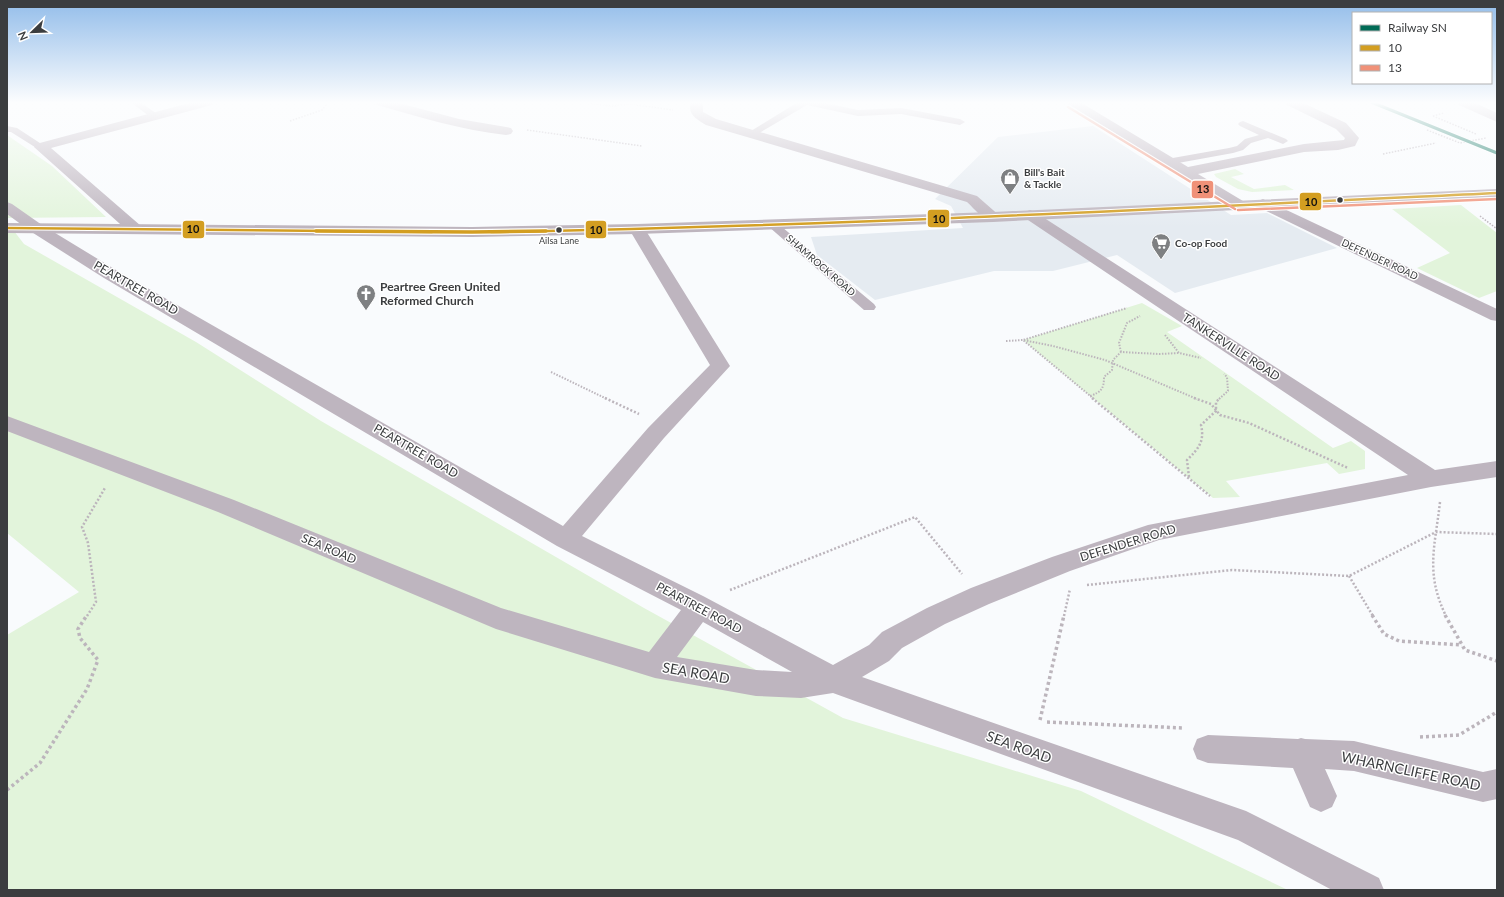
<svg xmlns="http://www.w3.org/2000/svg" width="1504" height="897" font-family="Lato,sans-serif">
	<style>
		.built { fill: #e5ebf1 }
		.green { fill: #e2f4db }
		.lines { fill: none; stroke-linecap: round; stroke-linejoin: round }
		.path-far3 { stroke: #bcb5bc; stroke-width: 1.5; stroke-dasharray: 1.5 1.5; stroke-linecap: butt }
		.path-far2 { stroke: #bcb5bc; stroke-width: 2; stroke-dasharray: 1.5 1.5; stroke-linecap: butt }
		.path-far1 { stroke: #bcb5bc; stroke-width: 2.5; stroke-dasharray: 2 2; stroke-linecap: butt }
		.path { stroke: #bcb5bc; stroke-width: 3.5; stroke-dasharray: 3 3; stroke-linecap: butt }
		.lane { fill: #beb5bf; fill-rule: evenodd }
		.street { fill: #beb5bf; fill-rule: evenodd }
		.secondary { fill: #beb5be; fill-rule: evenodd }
		.bus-1-far1-casing { stroke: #fff; stroke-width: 4.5 }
		.bus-1-casing { stroke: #fff; stroke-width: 6 }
		.bus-2-casing { stroke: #fff; stroke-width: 4.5 }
		.bus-1-far1 { stroke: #d39e21; stroke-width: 2.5 }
		.bus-1 { stroke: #d39e21; stroke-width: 3.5 }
		.bus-2 { stroke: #f09178; stroke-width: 2.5 }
		.rail-1-casing { stroke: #fff; stroke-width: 5 }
		.rail-1 { stroke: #006b56; stroke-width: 3 }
		.bus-dot { fill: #3b3d3f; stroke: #fff; stroke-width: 1.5 }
		.labels { text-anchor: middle; stroke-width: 3; stroke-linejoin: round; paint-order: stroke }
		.far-bus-label { font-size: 9px; fill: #3b3d3f; stroke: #fff }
		.far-poi-label { font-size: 10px; font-weight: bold; fill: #3b3d3f; stroke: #fff; text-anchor: start }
		.far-street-label { font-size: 10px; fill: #3b3d3f; stroke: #fff }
		.poi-label { font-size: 12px; font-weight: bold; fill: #3b3d3f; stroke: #fff; text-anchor: start }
		.street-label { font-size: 12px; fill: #3b3d3f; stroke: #fff }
		.near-street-label { font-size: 14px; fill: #3b3d3f; stroke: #fff }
		.line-badge { stroke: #fff; stroke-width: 1.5 }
		.pale-badge-label { font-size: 11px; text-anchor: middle; font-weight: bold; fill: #111 }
	</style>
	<rect width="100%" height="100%" fill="#f9fbfd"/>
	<path class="built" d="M1093 126 1231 215 1267 213 1337 248 1175 293 1117 255 1053 271H994L875 300 817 255 811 237 963 228 951 206 935 199 998 137Z"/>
	<path class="green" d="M7 135 52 166 106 217 7 218Z
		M1235 169 1244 174 1231 177 1254 189 1285 185 1294 190 1252 192 1238 189 1216 177 1214 174Z
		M1461 205 1497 233V291L1479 298 1417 268 1450 253 1392 209Z
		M7 222 24 244 196 342 321 421 644 608 843 718 1081 791 1288 890H7V635L79 592 7 533Z
		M1142 303 1182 326 1167 332 1333 448 1351 441 1365 451V469L1339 474 1327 463 1226 481 1240 497 1213 498 1023 340Z"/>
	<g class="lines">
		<path class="path-far3" d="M579 102 612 106 630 104
			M629 102 630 104 673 110
			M1433 116 1444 113
			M1433 116 1476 134
			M290 121 322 110 326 105 324 102
			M527 130 642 146
			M1427 130 1460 143 1486 138
			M1383 154 1436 143
			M1480 216 1497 229"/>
		<path class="path-far2" d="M1165 335 1179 353 1201 358
			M1006 341 1023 340 1053 346 1105 360 1197 399
			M1121 352 1119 343 1127 323 1140 316
			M551 372 607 399
			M1090 396C1101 392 1104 389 1104 377L1112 370 1113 360 1121 352 1159 354 1179 353
			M1094 399 1023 340 1127 308
			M1219 399 1228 391 1227 377 1224 374"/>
		<path class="path-far1" d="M605 398 639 414
			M1092 398 1210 496
			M1194 398 1211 404 1220 415 1249 423 1348 468
			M1189 477 1187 460C1198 449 1205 442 1201 425L1216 411V402L1220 398
			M1440 502C1435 547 1425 573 1446 616
			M1349 576 1373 616
			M1087 585 1232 570 1349 576 1436 532 1497 534
			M730 590 915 517 962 574
			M87 616 96 602 88 543 82 527 105 488
			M1064 616 1070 589"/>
		<path class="path" d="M1372 615 1384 634 1399 641 1462 645
			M1445 615 1465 650 1497 661
			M1040 720 1064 615
			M1047 722 1184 728
			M1420 737 1459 735 1497 712
			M7 790 40 763 87 689 98 660 80 638 78 629 87 615"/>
		<path class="lane" d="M130 102H140L160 116 155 119 152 118Z
			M798 102H820L858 110 901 108 960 119 965 122 960 125 901 114 858 116 807 105 754 136H748L746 134Z
			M1243 121 1286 139 1288 141 1283 144 1268 138 1251 143 1243 150 1233 153 1167 165 1162 162 1167 159 1229 148 1237 146 1245 139 1259 135 1240 126 1238 124 1240 122Z
			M7 126 17 128 46 147 44 149H38L11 132H7Z
			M772 221 776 222 874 304 876 307 874 310H864L768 226 766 224 768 222Z"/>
		<path class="street" d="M193 102H214L212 105 51 148 141 226 143 229 141 232 135 234 129 232 34 147 36 144Z
			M375 102H395L459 119 506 127 511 128 513 131 511 134 506 135C462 130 419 117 377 105Z
			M691 102H703V112L716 119 977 196 1001 217 998 220C985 224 976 210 967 202L706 125C697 119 687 115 691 102Z
			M1065 102H1080L1188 167 1304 144 1344 140 1345 138 1336 129 1287 105 1285 102H1301L1346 123 1359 138 1355 146 1338 150 1304 152 1198 174 1243 201 1246 204 1243 207 1238 209 1233 207Z
			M1457 102H1473L1497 113V122L1459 105Z
			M1263 199 1497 309V321L1491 320 1258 207 1255 204 1258 201Z
			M7 202 12 204 42 225 116 270 563 526 648 428 710 365 629 229 631 226 637 224 643 226 730 366 664 438 582 536 703 596 833 665 869 645 882 632 927 608 971 588 1052 557 1148 525 1408 475 1025 218 1022 215 1025 212 1030 210 1035 212 1435 470 1497 461V477L1431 487 1159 540 1070 571 989 604 945 624 902 648 889 661 862 677 1246 811 1379 878 1384 890H1332L1238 840 833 693 801 698 756 696 655 678 496 629 218 512 7 431V416L234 500 501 608 649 652 681 610 557 546 104 278 30 231 7 214ZM703 622 792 672 756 670 677 657Z
			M1208 735 1298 739 1301 738 1305 739 1354 741 1483 772 1497 769V799L1483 802 1354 771 1325 769 1337 796 1332 807 1321 812 1310 807 1293 768 1208 763 1197 759 1193 749 1197 739Z"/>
		<path class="secondary" d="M1497 189V197L993 222 637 234 472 237 7 233V223L472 227 637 224 993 212Z"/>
		<defs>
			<path id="bus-1-far1" d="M7 228 432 232
				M491 232C826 226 1162 209 1497 193"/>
			<path id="bus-1" d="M316 231 472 232 546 231"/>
			<path id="bus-2" d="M1068 107 1235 209
				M1238 210 1497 199"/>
		</defs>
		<use href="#bus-1-far1" class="bus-1-far1-casing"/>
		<use href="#bus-1" class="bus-1-casing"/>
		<use href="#bus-2" class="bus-2-casing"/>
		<use href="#bus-1-far1" class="bus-1-far1"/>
		<use href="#bus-1" class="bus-1"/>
		<use href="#bus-2" class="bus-2"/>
		<defs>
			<path id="rail-1" d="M1371 102 1497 153"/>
		</defs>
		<use href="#rail-1" class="rail-1-casing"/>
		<use href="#rail-1" class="rail-1"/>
	</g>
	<linearGradient id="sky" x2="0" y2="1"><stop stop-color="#93bdea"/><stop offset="0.45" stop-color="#fcfdfe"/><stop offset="1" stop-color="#fcfdfe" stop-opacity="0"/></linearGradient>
	<rect width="1504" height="228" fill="url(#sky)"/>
	<defs>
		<symbol id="shop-pin" viewBox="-11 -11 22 30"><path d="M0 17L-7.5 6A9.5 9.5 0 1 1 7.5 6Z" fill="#7e8082" stroke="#fff"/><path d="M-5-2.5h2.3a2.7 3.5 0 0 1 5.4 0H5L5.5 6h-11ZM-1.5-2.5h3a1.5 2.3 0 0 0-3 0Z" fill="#fff"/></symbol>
		<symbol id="supermarket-pin" viewBox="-11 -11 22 30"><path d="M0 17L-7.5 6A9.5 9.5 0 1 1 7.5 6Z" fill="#7e8082" stroke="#fff"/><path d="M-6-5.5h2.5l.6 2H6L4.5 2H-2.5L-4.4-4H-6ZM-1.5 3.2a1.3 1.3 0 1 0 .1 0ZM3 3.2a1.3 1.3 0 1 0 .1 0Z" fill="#fff"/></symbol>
		<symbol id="church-pin" viewBox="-11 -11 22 30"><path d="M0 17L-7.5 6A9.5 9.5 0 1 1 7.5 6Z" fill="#7e8082" stroke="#fff"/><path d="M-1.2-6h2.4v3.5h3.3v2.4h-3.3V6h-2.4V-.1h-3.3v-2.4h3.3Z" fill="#fff"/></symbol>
	</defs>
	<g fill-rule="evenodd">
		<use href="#shop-pin" x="999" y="167" width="22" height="30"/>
		<use href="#supermarket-pin" x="1150" y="232" width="22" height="30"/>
		<use href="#church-pin" x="355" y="283" width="22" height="30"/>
	</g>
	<g class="bus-dot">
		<circle cx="1340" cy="200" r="3.5"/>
		<circle cx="559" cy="230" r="3.5"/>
	</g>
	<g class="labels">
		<g class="far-bus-label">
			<text x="559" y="244">Ailsa Lane</text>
		</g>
		<g class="far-poi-label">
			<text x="1024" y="176">Bill's Bait<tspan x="1024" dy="12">&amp; Tackle</tspan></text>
			<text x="1175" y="247">Co-op Food</text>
		</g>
		<g class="far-street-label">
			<text transform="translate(1380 259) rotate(25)" y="4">DEFENDER ROAD</text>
			<text transform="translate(821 265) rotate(41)" y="4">SHAMROCK ROAD</text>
		</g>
		<g class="poi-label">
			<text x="380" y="291">Peartree Green United<tspan x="380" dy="14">Reformed Church</tspan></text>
		</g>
		<g class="street-label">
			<text transform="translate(136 288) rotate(30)" y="4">PEARTREE ROAD</text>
			<text transform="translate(1231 347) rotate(33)" y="4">TANKERVILLE ROAD</text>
			<text transform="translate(416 451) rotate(30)" y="4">PEARTREE ROAD</text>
			<text transform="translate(1128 543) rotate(-17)" y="4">DEFENDER ROAD</text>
			<text transform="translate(329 549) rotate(23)" y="4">SEA ROAD</text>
			<text transform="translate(699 608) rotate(28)" y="4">PEARTREE ROAD</text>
		</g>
		<g class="near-street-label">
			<text transform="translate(696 673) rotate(10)" y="5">SEA ROAD</text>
			<text transform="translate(1019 747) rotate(20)" y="5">SEA ROAD</text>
			<text transform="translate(1411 771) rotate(12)" y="5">WHARNCLIFFE ROAD</text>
		</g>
	</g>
	<g class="line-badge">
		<rect x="1191" y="180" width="23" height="19" rx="4" fill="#f09178"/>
		<rect x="1299" y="192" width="23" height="19" rx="4" fill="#d39e21"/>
		<rect x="927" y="209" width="23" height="19" rx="4" fill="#d39e21"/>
		<rect x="182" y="220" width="23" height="19" rx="4" fill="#d39e21"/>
		<rect x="585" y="220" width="22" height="19" rx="4" fill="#d39e21"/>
	</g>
	<g class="pale-badge-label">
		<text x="1203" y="193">13</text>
		<text x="1311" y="206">10</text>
		<text x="939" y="223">10</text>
		<text x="193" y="233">10</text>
		<text x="596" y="234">10</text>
	</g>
	<rect width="1504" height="897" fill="none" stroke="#3b3d3f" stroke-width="16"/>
	<rect x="1352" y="12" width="140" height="72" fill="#ffffff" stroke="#b1b1b2"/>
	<rect x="1360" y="25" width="20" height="6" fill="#006b56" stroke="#b1b1b2"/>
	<text x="1388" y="32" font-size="12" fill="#3b3d3f">Railway SN</text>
	<rect x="1360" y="45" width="20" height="6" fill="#d39e21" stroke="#b1b1b2"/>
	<text x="1388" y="52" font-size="12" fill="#3b3d3f">10</text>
	<rect x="1360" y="65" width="20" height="6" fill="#f09178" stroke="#b1b1b2"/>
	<text x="1388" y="72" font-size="12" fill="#3b3d3f">13</text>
	<g transform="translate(32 32) rotate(247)" stroke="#ffffff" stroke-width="3" paint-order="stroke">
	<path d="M0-3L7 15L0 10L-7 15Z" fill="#3b3d3f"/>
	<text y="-6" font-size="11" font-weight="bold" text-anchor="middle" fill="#3b3d3f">N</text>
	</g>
</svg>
